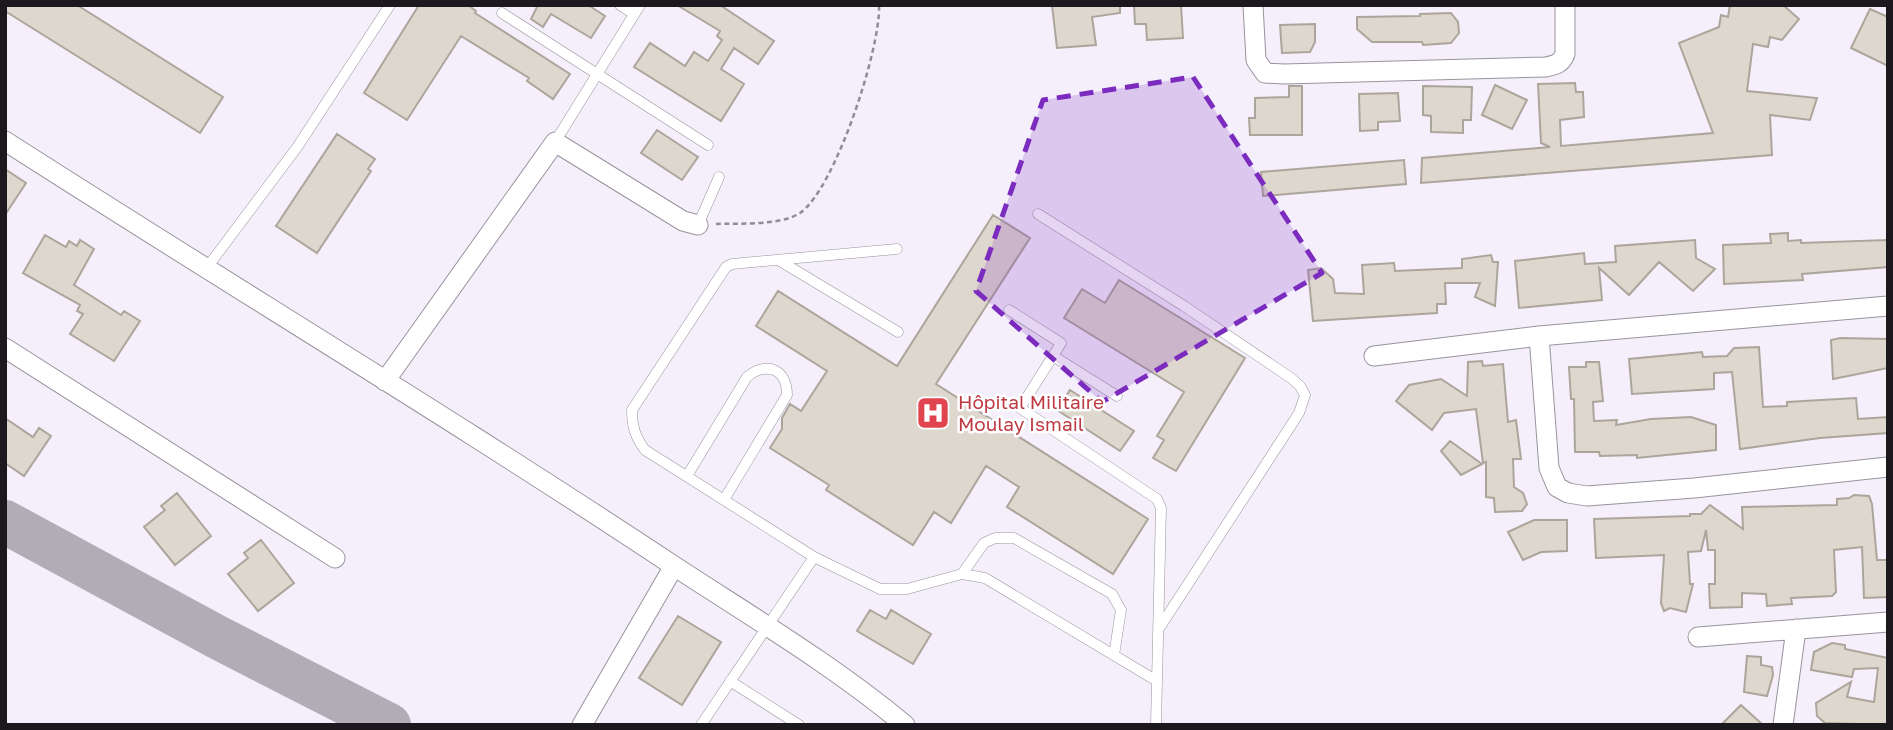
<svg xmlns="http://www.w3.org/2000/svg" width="1893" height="730" font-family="'Golos Text',sans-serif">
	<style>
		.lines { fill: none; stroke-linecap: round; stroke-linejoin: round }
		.taxiway { stroke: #b1adb6; stroke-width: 44 }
		.building { fill: #ded7cd; stroke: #aca59c; stroke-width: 2 }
		.lane-casing { stroke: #98939d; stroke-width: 11 }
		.street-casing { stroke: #98939d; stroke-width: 21 }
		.path { stroke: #918d95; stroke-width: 2.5; stroke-dasharray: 5 3.5; stroke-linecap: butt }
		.lane { stroke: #fff; stroke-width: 10 }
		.street { stroke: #fff; stroke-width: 19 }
		.marked { fill: #7b2cbf; fill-opacity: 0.2; stroke: #7b2cbf; stroke-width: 5; stroke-dasharray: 14 9; stroke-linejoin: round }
		.labels { text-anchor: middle; stroke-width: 5; stroke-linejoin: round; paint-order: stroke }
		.health-label { font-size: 19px; fill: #be3a42; stroke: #fff; text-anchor: start }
	</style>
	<rect width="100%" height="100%" fill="#f4effa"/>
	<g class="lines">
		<path class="taxiway" d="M5 522 217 637 389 725"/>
	</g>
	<path class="building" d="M5 5H77L223 97 200 133 5 11Z
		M419 5H468L476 11 475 13 570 74 553 99 527 81 529 78 461 36 407 120 364 93Z
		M538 5H588L605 16 591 38 551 14 543 27 531 19Z
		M677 5H720L774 41 758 64 734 48 721 69 744 84 721 121 634 67 650 43 685 66 694 52 708 61 722 40 717 36 720 31Z
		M1052 5H1120V13L1092 17 1096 45 1057 48Z
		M1134 5H1181L1183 38 1147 40 1146 24H1135Z
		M1730 5H1783L1799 19 1782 40 1770 37 1768 47 1753 44 1747 91 1817 98 1810 120 1770 115 1772 155 1421 183 1422 158 1550 147 1541 143 1538 84 1575 83 1576 92H1583L1584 117 1560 120 1561 146 1713 133 1679 43 1719 27 1721 15 1728 17Z
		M1870 9 1888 17V66L1851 48Z
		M1451 13 1458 22 1459 33 1451 43 1423 45 1422 42H1372L1357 29V17L1420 16V14Z
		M1315 24V42L1310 52 1282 53 1280 25Z
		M1495 85 1527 100 1512 129 1482 115Z
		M1289 86H1302V135H1250L1249 118H1255V98L1289 97Z
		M1423 86 1472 87 1471 120H1463V133L1431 132V116L1423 115Z
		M1398 93 1400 121 1378 122V130L1360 131 1359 94Z
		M657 130 698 157 682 180 641 153Z
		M337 134 375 159 368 169 371 171 317 253 276 226Z
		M1404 160 1406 184 1263 196 1261 172Z
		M5 169 26 183 5 215Z
		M993 215 1030 238 936 384 1148 519 1113 574 1007 507 1019 487 986 466 951 523 934 512 913 545 826 490 829 485 770 448 782 429V418L790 404 801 411 827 371 756 326 778 291 897 366Z
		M1788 233V241L1801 240V243L1888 240V267L1802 274 1803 280 1724 284 1723 245 1771 243 1770 234Z
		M45 235 66 247 69 241 77 246 80 240 94 249 74 285 121 315 124 311 140 321 114 361 70 334 83 314 77 311 80 305 23 273Z
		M1695 240 1696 258 1715 269 1693 291 1659 262 1629 295 1599 268 1602 300 1519 308 1515 261 1584 253 1585 264 1616 262 1615 246Z
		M1491 255 1493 262H1498L1495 306 1475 297 1480 283H1445L1446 304H1437V313L1313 321 1308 270 1321 268 1333 279 1335 293 1364 294 1362 265 1394 263 1395 271 1462 268V259Z
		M1119 280 1245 358 1176 471 1153 458 1164 440 1157 436 1184 392 1064 318 1082 289 1105 303Z
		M1840 338 1888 339V368L1833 379 1831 340Z
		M1759 347 1763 407 1787 406V402L1856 398 1858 419 1888 417V433L1820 438 1740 449 1732 372 1714 373V389L1632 394 1629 359 1702 352 1703 357 1727 356 1734 348Z
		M1482 361 1483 366 1503 364 1508 422 1516 420 1521 459H1513L1514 487 1523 493 1527 504 1522 511 1495 512 1494 498 1486 497V462L1483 463 1476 409 1444 413 1432 430 1396 401 1409 385 1441 379 1467 396 1468 362Z
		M1586 362H1599L1603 401 1593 402 1594 421 1617 420 1616 425 1651 419 1691 417 1716 425V450L1637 458V455L1600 456 1599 452H1575L1574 399H1571L1569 367H1586Z
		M1070 390 1134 431 1120 451 1057 410Z
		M5 418 33 437 39 428 51 436 24 476 5 463Z
		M1450 441 1482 464 1461 475 1441 451Z
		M177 493 211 536 175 565 144 527 165 510 161 506Z
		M1854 495 1869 496 1872 504 1877 560H1888V597L1864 598 1862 547 1834 550 1836 592 1832 596 1791 598 1792 604 1767 606 1766 594 1742 593V607L1710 608 1709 584H1715V550H1708L1706 530 1701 551 1688 552 1690 584H1693L1686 612 1670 608 1664 611 1661 603 1664 555 1596 558 1594 519 1690 516V514H1701L1710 505 1743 529 1742 507 1837 505V499L1849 498Z
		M1534 520H1567V551L1541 552 1523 560 1508 532Z
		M261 540 294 583 258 611 228 574 248 558 244 553Z
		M870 610 886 619 891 610 931 634 913 664 857 631Z
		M678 616 721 642 682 705 639 678Z
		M1832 643 1845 645V649L1888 658V725L1825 723 1817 716 1816 703 1851 682 1847 697 1874 702 1878 668 1854 669 1852 677 1811 670 1814 652Z
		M1747 656 1761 657V665L1772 667 1773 675 1767 696 1744 692Z
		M1741 705 1763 725H1721Z"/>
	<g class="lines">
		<defs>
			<path id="lane" d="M620 5 634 14
				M502 13 708 145
				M555 142 640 5
				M1038 214 1184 306 1291 378 1300 386 1305 395 1299 413 1160 627
				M698 225 719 177
				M780 261 898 332
				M206 269 298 146 390 5
				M1009 310 1061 343 1053 356
				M1117 396 1053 356 1020 408 1157 499 1161 508 1156 725
				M687 476 747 377C767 361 787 369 787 395L725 498
				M814 557 645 450C635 437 632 426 632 410L726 267 732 264 897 249
				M962 574 984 543 995 538H1014L1112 594 1121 610 1114 655
				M730 681 799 725
				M701 725 814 557 880 589H907L962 574 985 578 1157 681"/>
			<path id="street" d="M1253 5 1256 60 1265 73 1284 74 1546 67C1555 65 1561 64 1565 54V5
				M5 141C228 284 454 420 674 566 752 617 833 665 905 725
				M1539 336 1549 468 1557 487 1568 493 1587 496 1694 488 1888 467
				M5 348 335 558
				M1374 356 1539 336 1888 306
				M385 381 555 142 683 221 698 225
				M1698 637 1888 622
				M582 725 674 566
				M1783 725 1796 629"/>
		</defs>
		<use href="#lane" class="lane-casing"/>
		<use href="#street" class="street-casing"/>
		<path class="path" d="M716 224C739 223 780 226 800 213 835 189 881 48 879 5"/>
		<use href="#lane" class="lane"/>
		<use href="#street" class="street"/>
	</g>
	<path class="marked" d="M1193 77 1322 273 1102 402 976 291 1043 100Z"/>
	<defs>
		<symbol id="hospital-square" viewBox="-11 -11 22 22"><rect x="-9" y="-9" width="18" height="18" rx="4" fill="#e0444e" stroke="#fff"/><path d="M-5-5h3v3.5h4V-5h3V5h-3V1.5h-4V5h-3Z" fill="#fff"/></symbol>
	</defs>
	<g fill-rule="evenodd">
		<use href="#hospital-square" x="914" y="394" width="38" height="38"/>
	</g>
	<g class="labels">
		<g class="health-label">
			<text x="958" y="409">Hôpital Militaire<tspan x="958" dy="22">Moulay Ismail</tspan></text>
		</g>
	</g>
	<rect width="1893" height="730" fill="none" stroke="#1b191d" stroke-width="14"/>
</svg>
